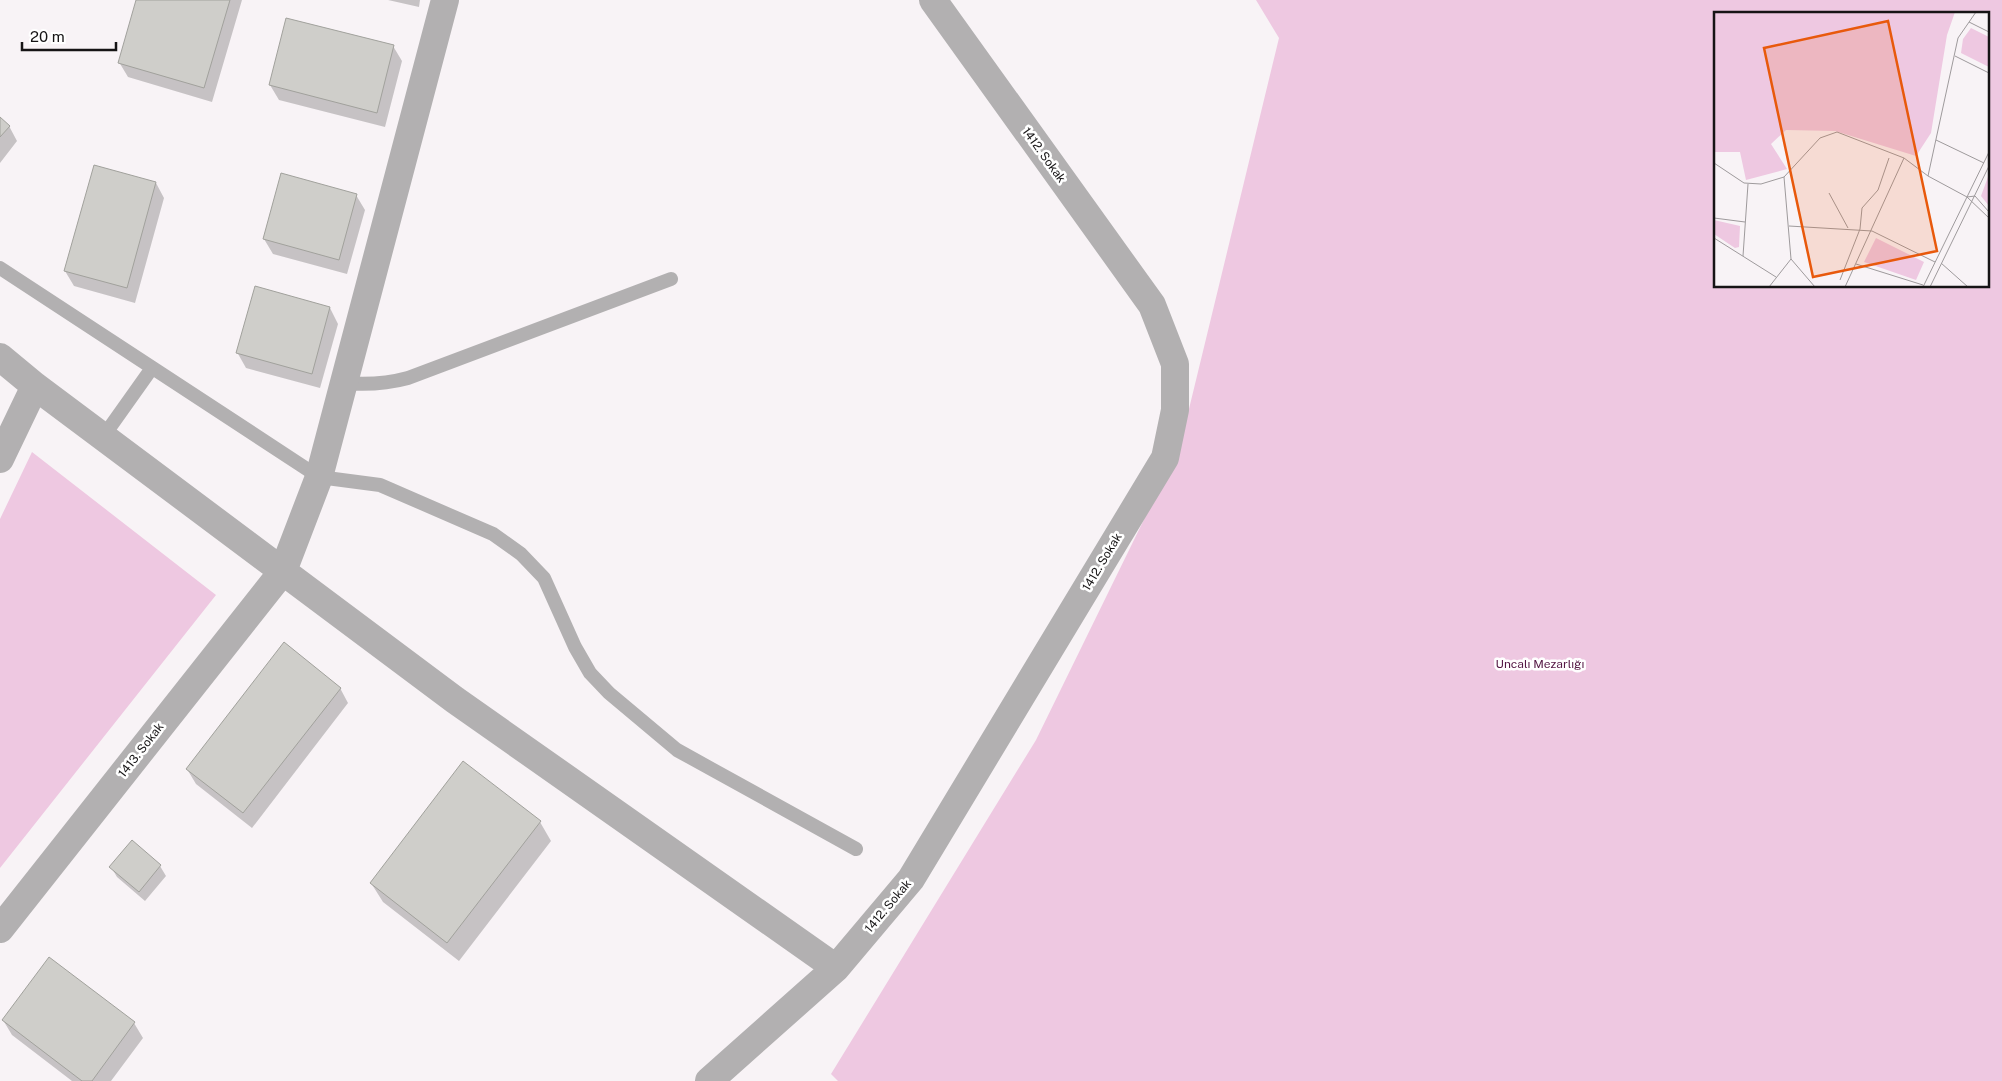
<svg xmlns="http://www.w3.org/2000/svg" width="2002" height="1081" font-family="'Public Sans',sans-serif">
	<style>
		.green { fill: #eec8e1; fill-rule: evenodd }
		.shadow { fill: #0003 }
		.building { fill: #cfceca; stroke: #a1a19c }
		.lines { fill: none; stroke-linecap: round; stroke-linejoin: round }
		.service { stroke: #b2b0b1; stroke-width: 14 }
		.minor { stroke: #b2b0b1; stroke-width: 28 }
		.labels { text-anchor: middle; stroke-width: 5; stroke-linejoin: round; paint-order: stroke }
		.street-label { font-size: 12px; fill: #161415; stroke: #fff }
		.park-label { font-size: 12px; fill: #551845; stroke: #fff }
		.inset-road { fill: none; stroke: #9e9a9c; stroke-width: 1 }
		.view { fill: #e8590c; fill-opacity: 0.15; stroke: #e8590c; stroke-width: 2.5 }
		.inset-edge { fill: none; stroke: #161415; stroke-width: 2.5 }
	</style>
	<rect width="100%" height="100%" fill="#f8f3f6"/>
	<path class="green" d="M1256 0H2002V1081H838L831 1074 1036 740 1180 446 1279 38ZM1716 14H1988V286H1716Z
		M32 452 216 595 0 868V519Z"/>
	<path class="shadow" d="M137 0H242L212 102 128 77 119 62Z
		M388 0H420L419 7Z
		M393 46 402 61 385 127 279 100 270 85Z
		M0 119 9 126 17 141 0 163Z
		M156 183 164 198 135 303 74 286 65 271Z
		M356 195 365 210 347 274 273 254 264 239Z
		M330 308 338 324 320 388 246 368 237 352Z
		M340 688 348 703 252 828 196 784 187 769Z
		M540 822 551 841 459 961 383 902 371 883Z
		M132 842 160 866 166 876 145 901 117 877 111 867Z
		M49 959 134 1023 143 1038 111 1081H72L12 1035 3 1020Z"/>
	<path class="building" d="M136 0H230L204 88 118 63Z
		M286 18 394 45 377 113 269 85Z
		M0 117 10 126 0 137Z
		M94 165 156 182 127 288 64 271Z
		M281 173 357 194 339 260 263 239Z
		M255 286 330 307 312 374 236 353Z
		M284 642 341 688 243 813 186 769Z
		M463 761 541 821 447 943 370 883Z
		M132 840 161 865 139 892 109 867Z
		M49 957 135 1022 92 1081H82L2 1020Z"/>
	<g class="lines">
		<path class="service" d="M0 268 319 477 380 485 493 534 521 554 544 578 575 647 590 673 609 693 677 750 856 849
			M344 383C367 385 386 384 408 378L671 279
			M103 437 152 368"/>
		<path class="minor" d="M0 357 35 386 455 700 836 968
			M0 459 35 386
			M0 929 283 571 319 477 445 0
			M709 1081 836 968 911 879 1165 458 1175 410V364L1152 305 933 0"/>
	</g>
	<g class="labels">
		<g class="street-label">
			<text transform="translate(1044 155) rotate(54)" y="4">1412. Sokak</text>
			<text transform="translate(1102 562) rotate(-59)" y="4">1412. Sokak</text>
			<text transform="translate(141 750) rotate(-52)" y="4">1413. Sokak</text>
			<text transform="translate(888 906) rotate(-50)" y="4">1412. Sokak</text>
		</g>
		<g class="park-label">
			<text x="1540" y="668">Uncalı Mezarlığı</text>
		</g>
	</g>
	<g transform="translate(1714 12)">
		<rect width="275" height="275" fill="#f8f3f6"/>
		<path d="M0 0H241L233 23 217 121 202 144 121 119 72 118 57 132 73 157 32 168 26 140H1ZM257 16 275 25V55L247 41 249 27ZM275 162V194L267 184ZM0 208 26 214 25 235 21 236 0 222ZM162 226 210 250 202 268 150 250Z" fill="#eec8e1"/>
		<path class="inset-road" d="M255 10 275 20M241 44 275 61M222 128 270 151M0 151 30 171 47 172 70 165 106 126 123 120 190 146 214 164 253 185 275 206M214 164 244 26 262 0M115 181 134 216M253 185 261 184 275 200M0 206 31 210M75 214 158 219 221 250M0 226 62 265M29 244 34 172M77 247 101 275M227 251 254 275M142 252 209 273M126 268 146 217 148 196 164 178 175 146M55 275 77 247 70 165M131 275 190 146M209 275 275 140M216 275 275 154"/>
		<path class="view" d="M174 9 223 239 99 265 50 36Z"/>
		<rect width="275" height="275" class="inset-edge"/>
	</g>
	<path d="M22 42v8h94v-8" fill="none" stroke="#161415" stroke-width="2.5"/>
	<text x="30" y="42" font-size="15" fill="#161415" stroke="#ffffff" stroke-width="4" paint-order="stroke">20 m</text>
</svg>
